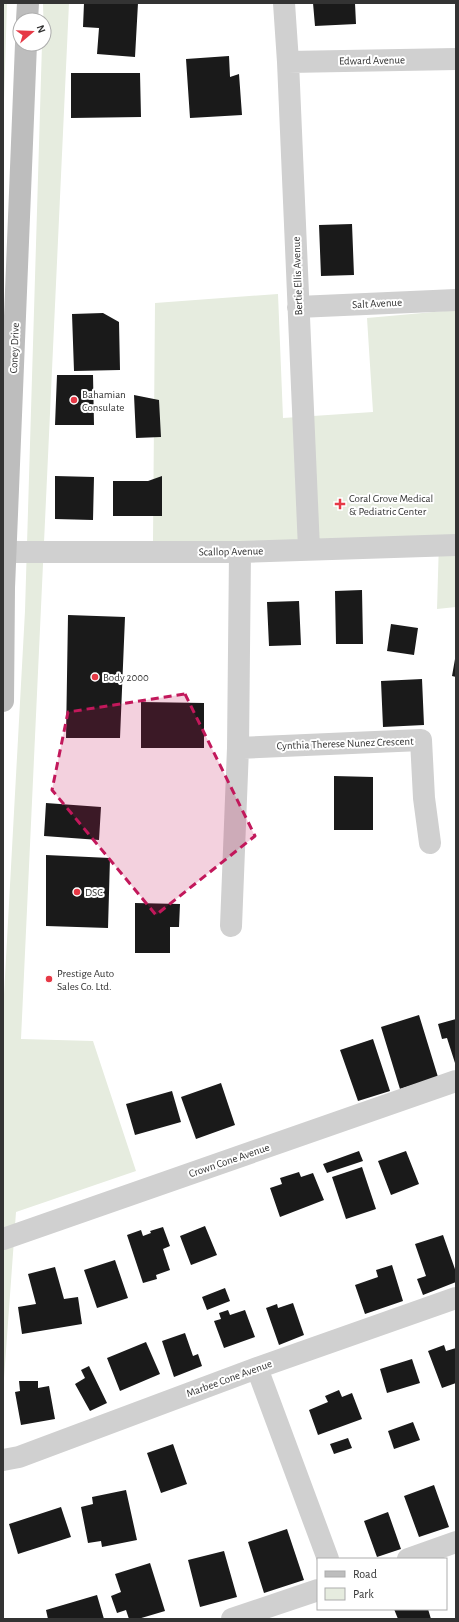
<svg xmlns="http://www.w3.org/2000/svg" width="459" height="1622" font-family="'Alegreya Sans',sans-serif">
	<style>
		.green { fill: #e6ecdf }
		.building { fill: #1a1a1a }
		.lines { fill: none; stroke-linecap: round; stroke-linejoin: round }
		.street { stroke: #d0d0d0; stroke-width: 22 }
		.secondary { stroke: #bdbdbd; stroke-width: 22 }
		.marked { fill: #c2185b; fill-opacity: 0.2; stroke: #c2185b; stroke-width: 3; stroke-dasharray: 8 5; stroke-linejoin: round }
		.poi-dot { fill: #e63946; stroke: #fff; stroke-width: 1.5 }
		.labels { text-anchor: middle; stroke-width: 4; stroke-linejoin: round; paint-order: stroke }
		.street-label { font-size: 11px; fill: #333; stroke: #fff }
		.poi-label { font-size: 11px; fill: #333; stroke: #fff; text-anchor: start }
	</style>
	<rect width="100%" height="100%" fill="#fff"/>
	<path class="green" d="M3 3H7L3 133Z
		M43 3H69L21 1039 93 1041 136 1171 16 1212 3 1392V1013L25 611 42 44H44Z
		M278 294 283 418 373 412 367 318 456 310V607L437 609 439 541H153L155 303Z"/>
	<path class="building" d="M84 3H138L135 57 97 54 99 28 83 27Z
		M313 3H355L356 24 315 26Z
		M229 56 230 77 239 74 242 115 190 118 186 59Z
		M71 73H140L141 117 71 118Z
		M352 224 354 275 321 276 319 225Z
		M103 313 119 322 120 370 74 371 72 314Z
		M57 375H93L94 425H55Z
		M134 395 159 400 161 437 136 438Z
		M55 476 94 477 93 520 55 519Z
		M162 476V516H113V481H148Z
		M362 590 363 644H336L335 591Z
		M299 601 301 645 269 646 267 602Z
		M68 615 125 617 120 738H66Z
		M391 624 418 628 414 655 387 651Z
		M455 659H456V677L452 676Z
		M422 679 424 725 383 727 381 681Z
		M141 702 204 703V748H141Z
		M334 776 373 777V830H334Z
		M46 803 101 807 99 840 44 836Z
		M46 855 110 858 108 928 46 926Z
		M135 903 180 904 179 927H170V953H135Z
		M419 1015 438 1077 400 1089 381 1027Z
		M456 1019V1062L455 1063 447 1038 442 1039 438 1024Z
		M373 1039 390 1091 358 1101 340 1050Z
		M221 1083 235 1125 196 1139 181 1097Z
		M172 1091 181 1122 135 1135 126 1104Z
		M359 1151 363 1161 327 1173 323 1164Z
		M406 1151 419 1184 391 1195 378 1161Z
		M362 1167 376 1209 346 1219 332 1177Z
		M299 1172 301 1177 313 1173 324 1200 280 1217 270 1188 282 1184 280 1178Z
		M205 1226 217 1255 191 1265 180 1236Z
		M163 1227 170 1246 163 1249 170 1270 156 1275 157 1279 143 1283 127 1235 141 1230 143 1236 151 1233 150 1231Z
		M443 1235 456 1272V1282L423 1295 417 1279 426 1276 415 1244Z
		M115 1260 128 1298 97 1308 84 1270Z
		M392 1265 403 1301 365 1314 355 1285 378 1277 376 1270Z
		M55 1267 64 1299 78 1297 82 1324 22 1334 18 1307 36 1304 28 1274Z
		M225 1288 230 1301 207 1310 202 1297Z
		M293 1303 304 1335 279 1345 266 1308 277 1304 278 1308Z
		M228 1310 230 1315 245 1310 255 1337 224 1348 214 1321 221 1319 219 1313Z
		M185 1333 193 1356 198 1354 202 1366 174 1377 162 1341Z
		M146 1342 160 1374 120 1391 107 1358Z
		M444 1345 446 1351 456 1348V1383L442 1388 428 1351Z
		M412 1359 420 1383 387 1393 380 1369Z
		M89 1366 107 1403 90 1411 75 1384 85 1378 81 1370Z
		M19 1381H38V1388L49 1386 55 1419 21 1425 15 1392 20 1391Z
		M339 1390 342 1397 352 1393 362 1419 318 1435 309 1410 328 1402 325 1396Z
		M413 1422 420 1440 394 1449 388 1431Z
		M348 1438 352 1448 334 1454 330 1444Z
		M173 1444 187 1484 161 1493 147 1453Z
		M434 1485 449 1527 419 1537 404 1496Z
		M126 1490 137 1540 102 1547 101 1541 88 1543 81 1507 93 1504 92 1497Z
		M61 1507 71 1537 18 1554 9 1524Z
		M388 1512 401 1549 377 1557 364 1521Z
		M287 1529 304 1580 264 1593 248 1542Z
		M224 1551 237 1597 200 1607 188 1560Z
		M150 1563 165 1611 138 1619H129L126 1610 117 1613 111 1596 121 1592 115 1574Z
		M97 1595 104 1619H48L46 1610Z
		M394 1609H428L431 1619H398Z"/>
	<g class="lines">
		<path class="street" d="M284 3 288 62 309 549
			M288 62 456 59
			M298 307 456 300
			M7 552H240L456 545
			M238 748 421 740 424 798 430 843
			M231 926 238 748 240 552
			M3 1239 456 1081
			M257 1368 328 1559
			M3 1460 19 1457 257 1368 456 1298
			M408 1559 456 1542
			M232 1619 318 1590"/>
		<path class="secondary" d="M27 20 28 3
			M3 701 4 588 26 44"/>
	</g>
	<path class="marked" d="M185 694 255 836 156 915 52 790 68 712Z"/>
	<g class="poi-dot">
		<circle cx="74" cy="400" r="4"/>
		<path d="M338 498h4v4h4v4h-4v4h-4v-4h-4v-4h4z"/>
		<circle cx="95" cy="677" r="4"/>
		<circle cx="77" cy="892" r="4"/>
		<circle cx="49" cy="979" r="4"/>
	</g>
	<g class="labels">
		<g class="street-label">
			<text transform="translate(372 60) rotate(-1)" y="4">Edward Avenue</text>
			<text transform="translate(297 276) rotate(-92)" y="4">Bertie Ellis Avenue</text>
			<text transform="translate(377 303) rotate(-3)" y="4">Salt Avenue</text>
			<text transform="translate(14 348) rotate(-88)" y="4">Coney Drive</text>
			<text transform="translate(231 551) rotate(-1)" y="4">Scallop Avenue</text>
			<text transform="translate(345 743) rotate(-2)" y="4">Cynthia Therese Nunez Crescent</text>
			<text transform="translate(229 1160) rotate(-19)" y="4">Crown Cone Avenue</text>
			<text transform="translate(229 1378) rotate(-20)" y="4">Marbee Cone Avenue</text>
		</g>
		<g class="poi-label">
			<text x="82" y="398">Bahamian<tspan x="82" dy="13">Consulate</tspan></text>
			<text x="349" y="502">Coral Grove Medical<tspan x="349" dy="13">&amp; Pediatric Center</tspan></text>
			<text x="103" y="681">Body 2000</text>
			<text x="85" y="896">DSC</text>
			<text x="57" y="977">Prestige Auto<tspan x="57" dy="13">Sales Co. Ltd.</tspan></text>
		</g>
	</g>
	<rect width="459" height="1622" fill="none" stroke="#333333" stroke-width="8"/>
	<rect x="317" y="1558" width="130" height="52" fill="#ffffff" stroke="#adadad"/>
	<rect x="325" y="1571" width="20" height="6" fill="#bdbdbd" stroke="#adadad"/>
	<text x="353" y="1578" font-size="12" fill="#333333">Road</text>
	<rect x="325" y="1588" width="20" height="12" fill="#e6ecdf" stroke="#adadad"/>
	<text x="353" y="1598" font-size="12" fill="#333333">Park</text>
	<g transform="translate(32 32) rotate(71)"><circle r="19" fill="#ffffff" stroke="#adadad"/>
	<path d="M0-3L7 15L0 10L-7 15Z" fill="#e63946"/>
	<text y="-6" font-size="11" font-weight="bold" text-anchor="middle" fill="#333333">N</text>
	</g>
</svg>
